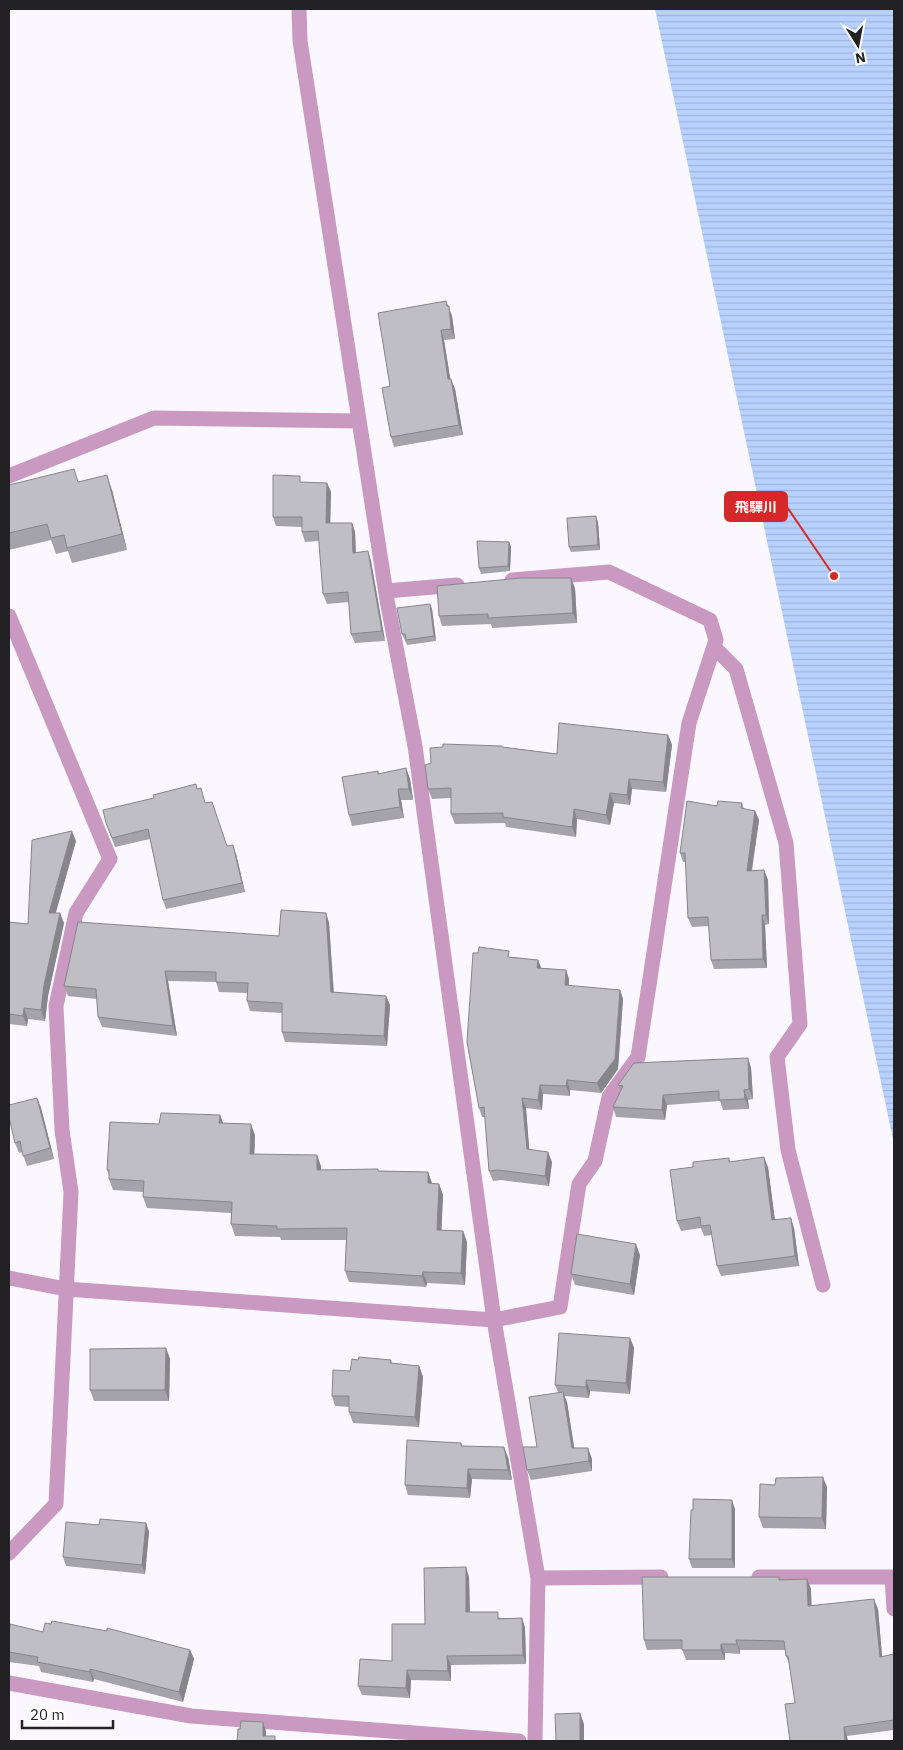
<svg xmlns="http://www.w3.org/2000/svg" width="903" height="1750" font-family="'IBM Plex Sans','Noto Sans JP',sans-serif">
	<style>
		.water { fill: url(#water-rules) }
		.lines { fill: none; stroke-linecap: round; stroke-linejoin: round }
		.minor { stroke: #ca99c1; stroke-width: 15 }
		.wall { fill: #a4a3a9 }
		.shaded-wall { fill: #86858a }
		.building { fill: #bfbec5; stroke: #86858a }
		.leader { fill: none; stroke: #d62828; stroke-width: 2 }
		.callout-dot { fill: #d62828; stroke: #fff; stroke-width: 2 }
		.callout { fill: #d62828; stroke: #d62828; stroke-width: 2 }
		.callout-label { font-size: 14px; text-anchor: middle; font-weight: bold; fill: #fff }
	</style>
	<defs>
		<pattern id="water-rules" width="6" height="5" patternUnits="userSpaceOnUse" patternTransform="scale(1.25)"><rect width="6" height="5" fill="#b8d1ff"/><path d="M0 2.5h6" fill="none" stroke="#9eb3da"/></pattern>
	</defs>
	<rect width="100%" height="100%" fill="#faf8fe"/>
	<path class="water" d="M655 9H894V1144Z"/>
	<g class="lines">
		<path class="minor" d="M299 9 300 41 387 600 415 746 494 1320 538 1578 535 1741
			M9 476 154 418 358 421
			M386 591 457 585
			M9 616 110 859 76 913 56 1006 62 1130 71 1192 56 1504 9 1553
			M714 647 736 669 786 843 800 1024 777 1057 788 1150 823 1285
			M9 1278 66 1289 494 1320 560 1307 579 1184 595 1161 609 1097 638 1057 689 723 716 640 710 620 609 572 512 580
			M759 1577H892L894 1609
			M538 1578 661 1577
			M9 1683 191 1716 519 1741"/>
	</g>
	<path class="wall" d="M446 301 452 316 455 339 444 340 450 379 455 389 463 435 394 447 391 437 390 386Z
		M79 482 112 490 127 550 72 563 68 551 56 554 51 540 9 550V485Z
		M303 482 327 483 331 492 330 523H352L355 532 356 553 371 561 385 641 355 643 351 634 349 602 327 604 323 594 319 541 305 542 302 532V527L276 526 273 517Z
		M598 522 600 550 571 552 569 547Z
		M509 542 511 547 510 571 481 574 479 568Z
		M575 588 577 623 492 628 491 624 442 626 439 616Z
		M430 604 432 609 436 641 407 645 402 634Z
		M668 735 672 745 666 792 632 789 630 805 614 803 610 825 577 819 576 837 506 827 505 823 455 824 451 814V798L432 799 428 789 502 747 557 754Z
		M406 768 410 779 413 800H401L404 818 352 826 349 815 378 771 379 774Z
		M198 789 227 846 236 854 245 892 166 909 163 900 150 839 115 847 106 823Z
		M742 803 744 809 755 811 759 820 752 871 764 870 768 880 769 924 765 925 767 968 714 969 711 960 709 926 692 927 688 918 686 862H683L680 853 717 806Z
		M76 841 55 913 64 923 48 996 45 1021 28 1019 27 1026 9 1024V922L28 924Z
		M326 913 329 923 334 992 386 996 390 1005 387 1046 285 1042 282 1032V1013L250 1011 247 1001V993L219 992 216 982 168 981 177 1036 102 1027 98 1017 97 999 68 996 64 986 279 936Z
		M511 957 538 960 541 968 566 970 569 979V986L620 990 623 999 618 1069 601 1093 570 1090V1096L543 1094 542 1110 526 1108 529 1149 552 1162 549 1186 501 1180 493 1181 489 1171 485 1117H482L479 1108Z
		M748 1058 751 1068 753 1099 748 1100 749 1109 723 1110 720 1101 667 1105 665 1120 616 1117 613 1107 620 1091 618 1085Z
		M37 1098 41 1108 54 1159 27 1166 22 1152 19 1153 15 1143Z
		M220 1115 223 1123 255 1135 254 1154 321 1166V1170L428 1172 432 1184H439L443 1195 441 1230 463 1231 467 1242 465 1285 427 1283 426 1287 349 1282 345 1271 346 1240H281L280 1237 235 1236 231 1224V1213L147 1208 143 1197V1192L113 1190 109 1179V1175L107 1170 159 1124Z
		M729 1158 730 1162 768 1167 775 1220 794 1228 799 1266 721 1276 717 1266 712 1235 704 1236 701 1228 681 1231 677 1221 693 1167Z
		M640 1255 634 1295 575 1285 571 1274Z
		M630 1338 634 1348 630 1394 590 1391 589 1398 564 1396 567 1402 574 1448 592 1459V1471L531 1480 527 1470 537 1447 558 1392 555 1385Z
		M166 1348 170 1359 169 1401H94L90 1390Z
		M358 1360H391L392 1363 419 1366 423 1377 419 1427 353 1423 349 1412V1407L335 1406 332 1396Z
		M461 1443 462 1446 508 1457 512 1480 472 1479 470 1498 408 1495 405 1485Z
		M827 1487 826 1529 763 1528 759 1517Z
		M735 1509V1568H692L689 1559Z
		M146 1523 149 1532 145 1574 66 1566 63 1557 99 1525Z
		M469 1577 470 1612 501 1618H522L525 1628 526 1664 451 1665V1681L411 1680 410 1698 362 1695 358 1686 392 1661Z
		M779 1577 780 1580 807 1579 811 1589V1605L878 1609 882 1657 894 1654V1730L847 1736 795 1703 790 1666 786 1656 785 1650H740V1654L725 1653V1660H686L682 1649 647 1650 644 1640Z
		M43 1632 190 1650 194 1659 183 1702 94 1679 93 1682 41 1672 39 1666 9 1662V1634Z"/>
	<path class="shaded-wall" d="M446 301 452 316 455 339 451 329Z
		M441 330 444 340 452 389 448 379Z
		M451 379 455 389 463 435 459 425Z
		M107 475 112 490 127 550 122 534Z
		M327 483 331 492 330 533 326 523Z
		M596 516 598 522 600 550 598 545Z
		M352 523 355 532 356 562 353 553Z
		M509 542 511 547 510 571 508 566Z
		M368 551 371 561 385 641 382 631Z
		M571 578 575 588 577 623 573 613Z
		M430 604 432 609 436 641 434 636Z
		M668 735 672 745 666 792 663 782Z
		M406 768 410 779 413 800 409 789Z
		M629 779 632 789 630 805 627 795Z
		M398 789 401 800 404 818 400 807Z
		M610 793 614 803 610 825 606 815Z
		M574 809 577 819 576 837 572 827Z
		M755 811 759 820 750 880 747 871Z
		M72 831 76 841 53 923 49 913Z
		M233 845 236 854 245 892 242 883Z
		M764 870 768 880 769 924 766 915Z
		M60 913 64 923 48 996 45 1021 41 1010 44 985Z
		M326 913 329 923 334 1002 331 992Z
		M762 915 765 925 767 968 763 959Z
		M538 960 542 970 537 968Z
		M566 970 569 979 568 995 565 985Z
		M165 971 168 981 177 1036 173 1026Z
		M620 990 623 999 618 1069 601 1093 597 1083Z
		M386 996 390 1005 387 1046 384 1036Z
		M24 1008 28 1019 27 1026 23 1016Z
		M748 1058 751 1068 753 1099 749 1089Z
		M567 1080 570 1090V1096L566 1086Z
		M540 1085 543 1094 542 1110 538 1100Z
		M744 1090 748 1100 749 1109 745 1099Z
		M663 1095 667 1105 665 1120 662 1110Z
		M37 1098 41 1108 54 1159 50 1148Z
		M522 1098 526 1108 530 1159 527 1149Z
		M220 1115 224 1126 219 1123Z
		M251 1124 255 1135 254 1166 250 1154Z
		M548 1152 552 1162 549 1186 545 1176Z
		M317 1155 321 1166V1181L317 1170Z
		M764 1157 768 1167 776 1230 772 1220Z
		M428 1172 432 1183V1194L428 1183Z
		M439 1184 443 1195 441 1241 437 1230Z
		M791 1218 794 1228 799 1266 795 1256Z
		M463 1231 467 1242 465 1285 461 1273Z
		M636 1244 640 1255 634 1295 630 1284Z
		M423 1272 427 1283 426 1287 422 1276Z
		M630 1338 634 1348 630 1394 626 1383Z
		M166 1348 170 1359 169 1401 165 1390Z
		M419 1366 423 1377 419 1427 415 1417Z
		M586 1380 590 1391 589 1398 586 1387Z
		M563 1392 567 1402 576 1459 572 1448Z
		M504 1447 508 1457 512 1480 508 1470Z
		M588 1448 592 1459V1471L589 1461Z
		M468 1469 472 1479 470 1498 467 1488Z
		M823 1477 827 1487 826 1529 822 1518Z
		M732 1500 735 1509V1568L732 1559Z
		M146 1523 149 1532 145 1574 142 1565Z
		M466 1567 469 1577 470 1622 466 1612Z
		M807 1579 811 1589 812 1616 808 1606Z
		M874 1599 878 1609 883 1667 880 1657Z
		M522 1618 525 1628 526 1664 523 1655Z
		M736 1640 740 1650V1654L737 1644Z
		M721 1644 725 1653V1660L721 1650Z
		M190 1650 194 1659 183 1702 179 1692Z
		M447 1656 451 1665V1681L448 1671Z
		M90 1669 94 1679 93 1682 90 1672Z
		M407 1670 411 1680 410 1698 406 1688Z
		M580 1713 584 1724V1741H580Z
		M263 1722 266 1731V1741L263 1736Z
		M844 1727 847 1736 848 1741H845Z"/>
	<path class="building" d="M446 301 447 306H449L451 329 441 330 448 379H451L459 425 391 437 382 388 390 386 378 313Z
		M74 469 78 482 107 475 122 534 67 548 64 535 51 538 47 524 9 533V485Z
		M273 475 300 476V482L327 483 326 523H352L353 553 368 551 382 631 351 634 348 592 323 594 318 531 302 532V517H273Z
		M596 516 598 545 569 547 567 518Z
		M477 541 509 542 508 566 479 568Z
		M521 578H571L573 613 488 618V614L439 616 437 586Z
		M430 604 434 636 406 640 405 634H402L397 608Z
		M559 723 668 735 663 782 629 779 627 795 610 793 606 815 574 809 572 827 503 817V813L451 814V788L428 789 425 765 431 763 430 748 443 747V744L502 746V747L557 754Z
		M406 768 409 789H398L400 807 349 815 342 777 378 771V774Z
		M196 784 197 789 201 788 205 803 212 802 227 846 233 845 242 883 163 900 148 829 112 838 106 823 103 810 154 798 153 795Z
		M687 801 717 806 718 801 742 803 741 808 755 811 747 871 764 870 766 915H762L763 959 711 960 708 917 688 918 685 853H680Z
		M72 831 49 913H60L44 985 41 1010 24 1008 23 1016 9 1014V922L28 924 32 840Z
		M281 910 326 913 331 992 386 996 384 1036 282 1032V1003L247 1001 248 983 216 982V972L165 971 173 1026 98 1017 96 989 64 986 78 922 279 936Z
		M479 947 509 951 508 957 538 960 537 968 566 970 565 985 620 990 615 1059 597 1083 567 1080 566 1086 540 1085 538 1100 522 1098 527 1149 548 1152 545 1176 498 1170 489 1171 484 1107 479 1108 467 1042 473 953H478Z
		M748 1058 749 1089 744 1090 745 1099 719 1100V1091L663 1095 662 1110 613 1107 623 1086 618 1085 634 1063Z
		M37 1098 50 1148 23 1156 20 1141 15 1143 9 1117V1105Z
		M161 1113 220 1115 219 1123 251 1124 250 1154 317 1155V1170L378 1169V1171L428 1172V1183L439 1184 437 1230 463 1231 461 1273 423 1272 422 1276 345 1271 347 1228 277 1229V1226L231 1224 232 1202 143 1197 144 1181 109 1179V1170H107L110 1122 159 1124Z
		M764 1157 772 1220 791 1218 795 1256 717 1266 710 1225 701 1226 700 1217 677 1221 670 1170 693 1167V1162L729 1158V1162Z
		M577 1234 636 1244 630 1284 571 1274Z
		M559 1333 630 1338 626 1383 586 1380V1387L555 1385Z
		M166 1348 165 1390H90V1349Z
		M359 1357 391 1360 390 1363 419 1366 415 1417 349 1412V1396H332L333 1370 350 1371 352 1359 358 1360Z
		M563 1392 572 1448H588L589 1461 527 1470 523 1447H537L529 1397Z
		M407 1440 461 1443V1446L504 1447 508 1470 468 1469 467 1488 405 1485Z
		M823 1477 822 1518 759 1517 760 1484 775 1485 776 1478Z
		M693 1499 732 1500V1559H689L691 1510H693Z
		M100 1519 146 1523 142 1565 63 1557 66 1522 99 1525Z
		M466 1567V1612H498V1619L522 1618 523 1655 447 1656 448 1671 407 1670 406 1688 358 1686 360 1659 392 1661V1624H425L424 1568Z
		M642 1577H779V1580L807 1579 808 1606 874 1599 880 1657 894 1654V1720L844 1727 845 1741H790L785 1704 795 1703 788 1656H786L784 1641 736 1640 737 1644H721V1650H682V1640H644Z
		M52 1621 107 1631V1628L190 1650 179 1692 90 1669V1672L37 1662 38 1657 9 1652V1634L10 1624 43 1632 45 1623 51 1624Z
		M580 1713V1741H556L555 1714Z
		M241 1721 263 1722V1736H275V1741H237L238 1729H240Z"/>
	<path class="leader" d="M834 576L787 507"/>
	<circle class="callout-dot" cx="834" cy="576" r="5"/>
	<rect class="callout" x="725" y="492" width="62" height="29" rx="5"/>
	<g class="callout-label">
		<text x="756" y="512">飛驒川</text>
	</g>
	<rect width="903" height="1750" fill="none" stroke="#222123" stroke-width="20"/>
	<g transform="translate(858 45) rotate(169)" stroke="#ffffff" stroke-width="4" paint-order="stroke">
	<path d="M0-4L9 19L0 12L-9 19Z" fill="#222123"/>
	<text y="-8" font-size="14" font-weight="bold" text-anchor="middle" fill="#222123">N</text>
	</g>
	<path d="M22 1720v8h91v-8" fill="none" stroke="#222123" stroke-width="2.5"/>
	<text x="30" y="1720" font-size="15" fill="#222123" stroke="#ffffff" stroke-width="4" paint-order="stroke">20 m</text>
</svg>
